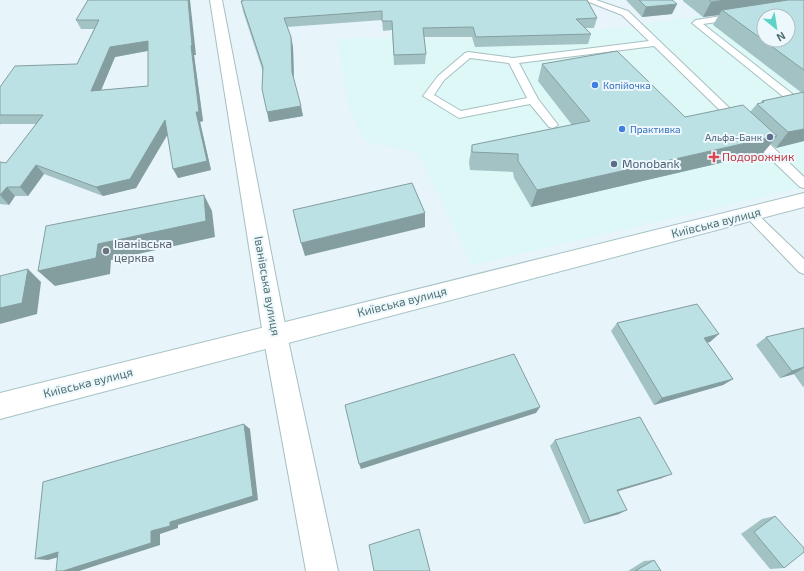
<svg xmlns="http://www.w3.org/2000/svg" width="804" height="571" font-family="'Exo 2',sans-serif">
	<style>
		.commercial { fill: #ddf8f7; fill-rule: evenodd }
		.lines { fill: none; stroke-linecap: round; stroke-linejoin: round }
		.service-casing { stroke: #a7bfc2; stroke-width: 2 }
		.minor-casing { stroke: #a7bfc2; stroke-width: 2 }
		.secondary-casing { stroke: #a6c2c5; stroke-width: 2 }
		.service { fill: #fff; fill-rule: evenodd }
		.minor { fill: #fff; fill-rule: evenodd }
		.secondary { fill: #fff; fill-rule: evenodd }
		.wall { fill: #a2c2c4; fill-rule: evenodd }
		.shaded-wall { fill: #849ea0 }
		.building { fill: #bce1e4; stroke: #849ea0; fill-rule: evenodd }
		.shop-dot { fill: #3f7fe0; stroke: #edf8fd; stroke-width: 1.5 }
		.service-dot { fill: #5c6f8a; stroke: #edf8fd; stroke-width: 1.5 }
		.health-dot { fill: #e0444e; stroke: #edf8fd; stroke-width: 1.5 }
		.worship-dot { fill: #6b7280; stroke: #edf8fd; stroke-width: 1.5 }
		.labels { text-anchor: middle; stroke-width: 4; stroke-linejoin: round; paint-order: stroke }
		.far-shop-label { font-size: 10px; fill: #366cbe; stroke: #edf8fd; text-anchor: start }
		.far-service-label { font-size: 10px; fill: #4e5e75; stroke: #edf8fd; text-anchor: end }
		.health-label { font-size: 12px; fill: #be3a42; stroke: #edf8fd; text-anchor: start }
		.service-label { font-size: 12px; fill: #4e5e75; stroke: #edf8fd; text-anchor: start }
		.street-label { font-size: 12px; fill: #4f6f70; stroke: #edf8fd }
		.worship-label { font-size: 12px; fill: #5b616d; stroke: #edf8fd; text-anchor: start }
	</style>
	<rect width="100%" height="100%" fill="#e7f4f9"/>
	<path class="commercial" d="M794 1 804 8V187L472 265 417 152 365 142 350 113 337 40 347 38 469 39 626 27ZM764 16H788V40H764Z"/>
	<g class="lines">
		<defs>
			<path id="service" d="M584 0H596L628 11 742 120 743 122 742 124H734L654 46 519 63 538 99 558 125 553 128 549 127 530 104 459 118 423 96 438 76 465 53 468 52 513 58 649 41 622 15ZM470 58 509 63 527 98 461 111 434 95 444 80Z
				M734 14 737 15 738 17 737 19 703 24 804 103V111L800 110 692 23 696 20Z
				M754 132 758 133 804 177V188L800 187 750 139 749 136 750 133Z
				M750 209 754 211 804 259V274L799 272 746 217 744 214 746 211Z"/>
			<path id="minor" d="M210 0H222L287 335 338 571H306L263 335Z"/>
			<path id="secondary" d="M804 193V207L0 419V393Z"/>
		</defs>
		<use href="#service" class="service-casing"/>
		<use href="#minor" class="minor-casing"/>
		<use href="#secondary" class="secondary-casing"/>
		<use href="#service" class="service"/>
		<use href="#minor" class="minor"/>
		<use href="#secondary" class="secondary"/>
	</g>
	<path class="wall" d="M88 0 196 55H194L203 121 200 122 211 170 178 178 168 134 136 188 103 196 44 174 28 196H15L9 205 0 204V162L6 163 36 124H1L0 125V87L77 64 94 29H81L76 20ZM148 51V86L101 90 115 57Z
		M242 0H587L597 18 594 28H585L591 34 588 44 475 47 472 37H424L426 54 425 64 394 65 392 30 383 31 382 20 287 27 291 37 293 47 294 80 303 116 269 122 262 69 243 11 241 1H242Z
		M626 0H672V14L642 17Z
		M683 0H804V141L776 148 771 144 763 153 531 207 514 178 513 172 470 170 469 162 472 145 572 125 538 81 542 64 685 117 750 112 757 104 761 103 762 101 802 93 713 25 719 15 703 17 683 1Z
		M617 323 710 342H707L733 379 723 385 654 405 611 331Z
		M804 328V386L803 387 794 374 780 378 756 345 766 337Z
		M555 440 662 478 617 491 619 514 584 524 550 446Z
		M775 516 784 568 770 569 741 534 762 519Z
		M654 560 661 571H628L644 561Z"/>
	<path class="shaded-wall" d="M188 0H190L196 55H194L203 121 200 122 211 170 178 178 173 169 196 112 191 46Z
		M726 0H804L722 10 719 15 703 17 711 2Z
		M677 4 672 14 642 17 646 7Z
		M291 37 293 47 294 82 292 72Z
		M148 41 152 50 115 57 97 100 91 91 110 47Z
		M301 106 303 116 269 122 267 112Z
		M165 120 170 130 136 188 103 196 96 187Z
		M804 129V141L776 148 788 132Z
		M777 136 763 153 531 207 537 190Z
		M36 165 44 174 28 196 20 187Z
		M7 187 15 196 9 205 0 195Z
		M204 195 212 211 215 237 111 260 110 274 55 286 38 271Z
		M425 213V227L305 256 301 243Z
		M28 269 41 282 37 314 0 324V308Z
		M719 334 710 342 695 345 704 338Z
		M804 367V368L794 374 780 378 792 371Z
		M733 379 723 385 654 405 662 398Z
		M540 407 536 413 361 469 359 464Z
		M244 424 250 429 258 500 178 525V528L160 534V545L79 571H63L170 522Z
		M672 474 662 478 609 494 617 490Z
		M627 510 619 514 584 524 590 521Z
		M58 552 70 554 48 560 35 559Z"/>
	<path class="building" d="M88 0H188L192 45 191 46 199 112H196L207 161 173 169 165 120 130 179 96 187 36 165 20 187H7L0 195V162L6 163 43 115H0V87L15 66 77 64 99 20H76ZM148 41V86L91 91 110 47Z
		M243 0H587L597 18 576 19 591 34 476 37 473 27 423 28 426 54 394 55 392 21H382V11L284 18 291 37 292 72 301 106 267 112 262 89 263 67 241 1H243Z
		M639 0H672L677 4 646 7Z
		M709 0H726L711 2Z
		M788 0H804V70L722 10ZM764 16H788V40H764Z
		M617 51 685 117 743 105 777 136 537 190 518 161V154L472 152V145L590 121 542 64Z
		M804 92V129L788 132 757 104 764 102 762 101Z
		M412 183 425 213 301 243 293 210Z
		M204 195 206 221 98 244 96 258 38 271 46 226Z
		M28 269 22 303 0 308V276Z
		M697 304 719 334 704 338 733 379 662 398 617 323Z
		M804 328V367L792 371 766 337Z
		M514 354 540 407 359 464 345 405Z
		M640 417 672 474 617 490 627 510 590 521 555 440Z
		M244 424 253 496 170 522V526L151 531V543L63 571H56L58 552 35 559 43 482Z
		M775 516 804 548V552L784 568 754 532Z
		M419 529 430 571H374L369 545Z
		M654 560 661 571H635Z"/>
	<g class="shop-dot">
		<circle cx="595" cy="85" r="4"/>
		<circle cx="622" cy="129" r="4"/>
	</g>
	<g class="service-dot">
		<circle cx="770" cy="137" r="4"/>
		<circle cx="614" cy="164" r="4"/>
	</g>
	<path class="health-dot" d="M712 151h4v4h4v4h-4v4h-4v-4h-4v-4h4z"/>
	<circle class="worship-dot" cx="106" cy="251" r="4"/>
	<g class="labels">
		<g class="far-shop-label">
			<text x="603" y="89">Копійочка</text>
			<text x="630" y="133">Практивка</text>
		</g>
		<g class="far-service-label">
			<text x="762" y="141">Альфа-Банк</text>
		</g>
		<g class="health-label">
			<text x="722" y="161">Подорожник</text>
		</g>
		<g class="service-label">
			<text x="622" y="168">Monobank</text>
		</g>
		<g class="street-label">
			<text transform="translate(716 223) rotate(-14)" y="4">Київська вулиця</text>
			<text transform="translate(267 286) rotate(80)" y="4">Іванівська вулиця</text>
			<text transform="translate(402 302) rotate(-14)" y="4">Київська вулиця</text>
			<text transform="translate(88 383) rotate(-14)" y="4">Київська вулиця</text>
		</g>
		<g class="worship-label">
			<text x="114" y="248">Іванівська<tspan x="114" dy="14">церква</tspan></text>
		</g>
	</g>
	<g transform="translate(776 28) rotate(150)"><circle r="19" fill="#edf8fd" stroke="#aec1c5"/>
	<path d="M0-3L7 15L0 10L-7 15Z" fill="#5dd3c6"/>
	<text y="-6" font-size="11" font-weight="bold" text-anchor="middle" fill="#4f6f70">N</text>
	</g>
</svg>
